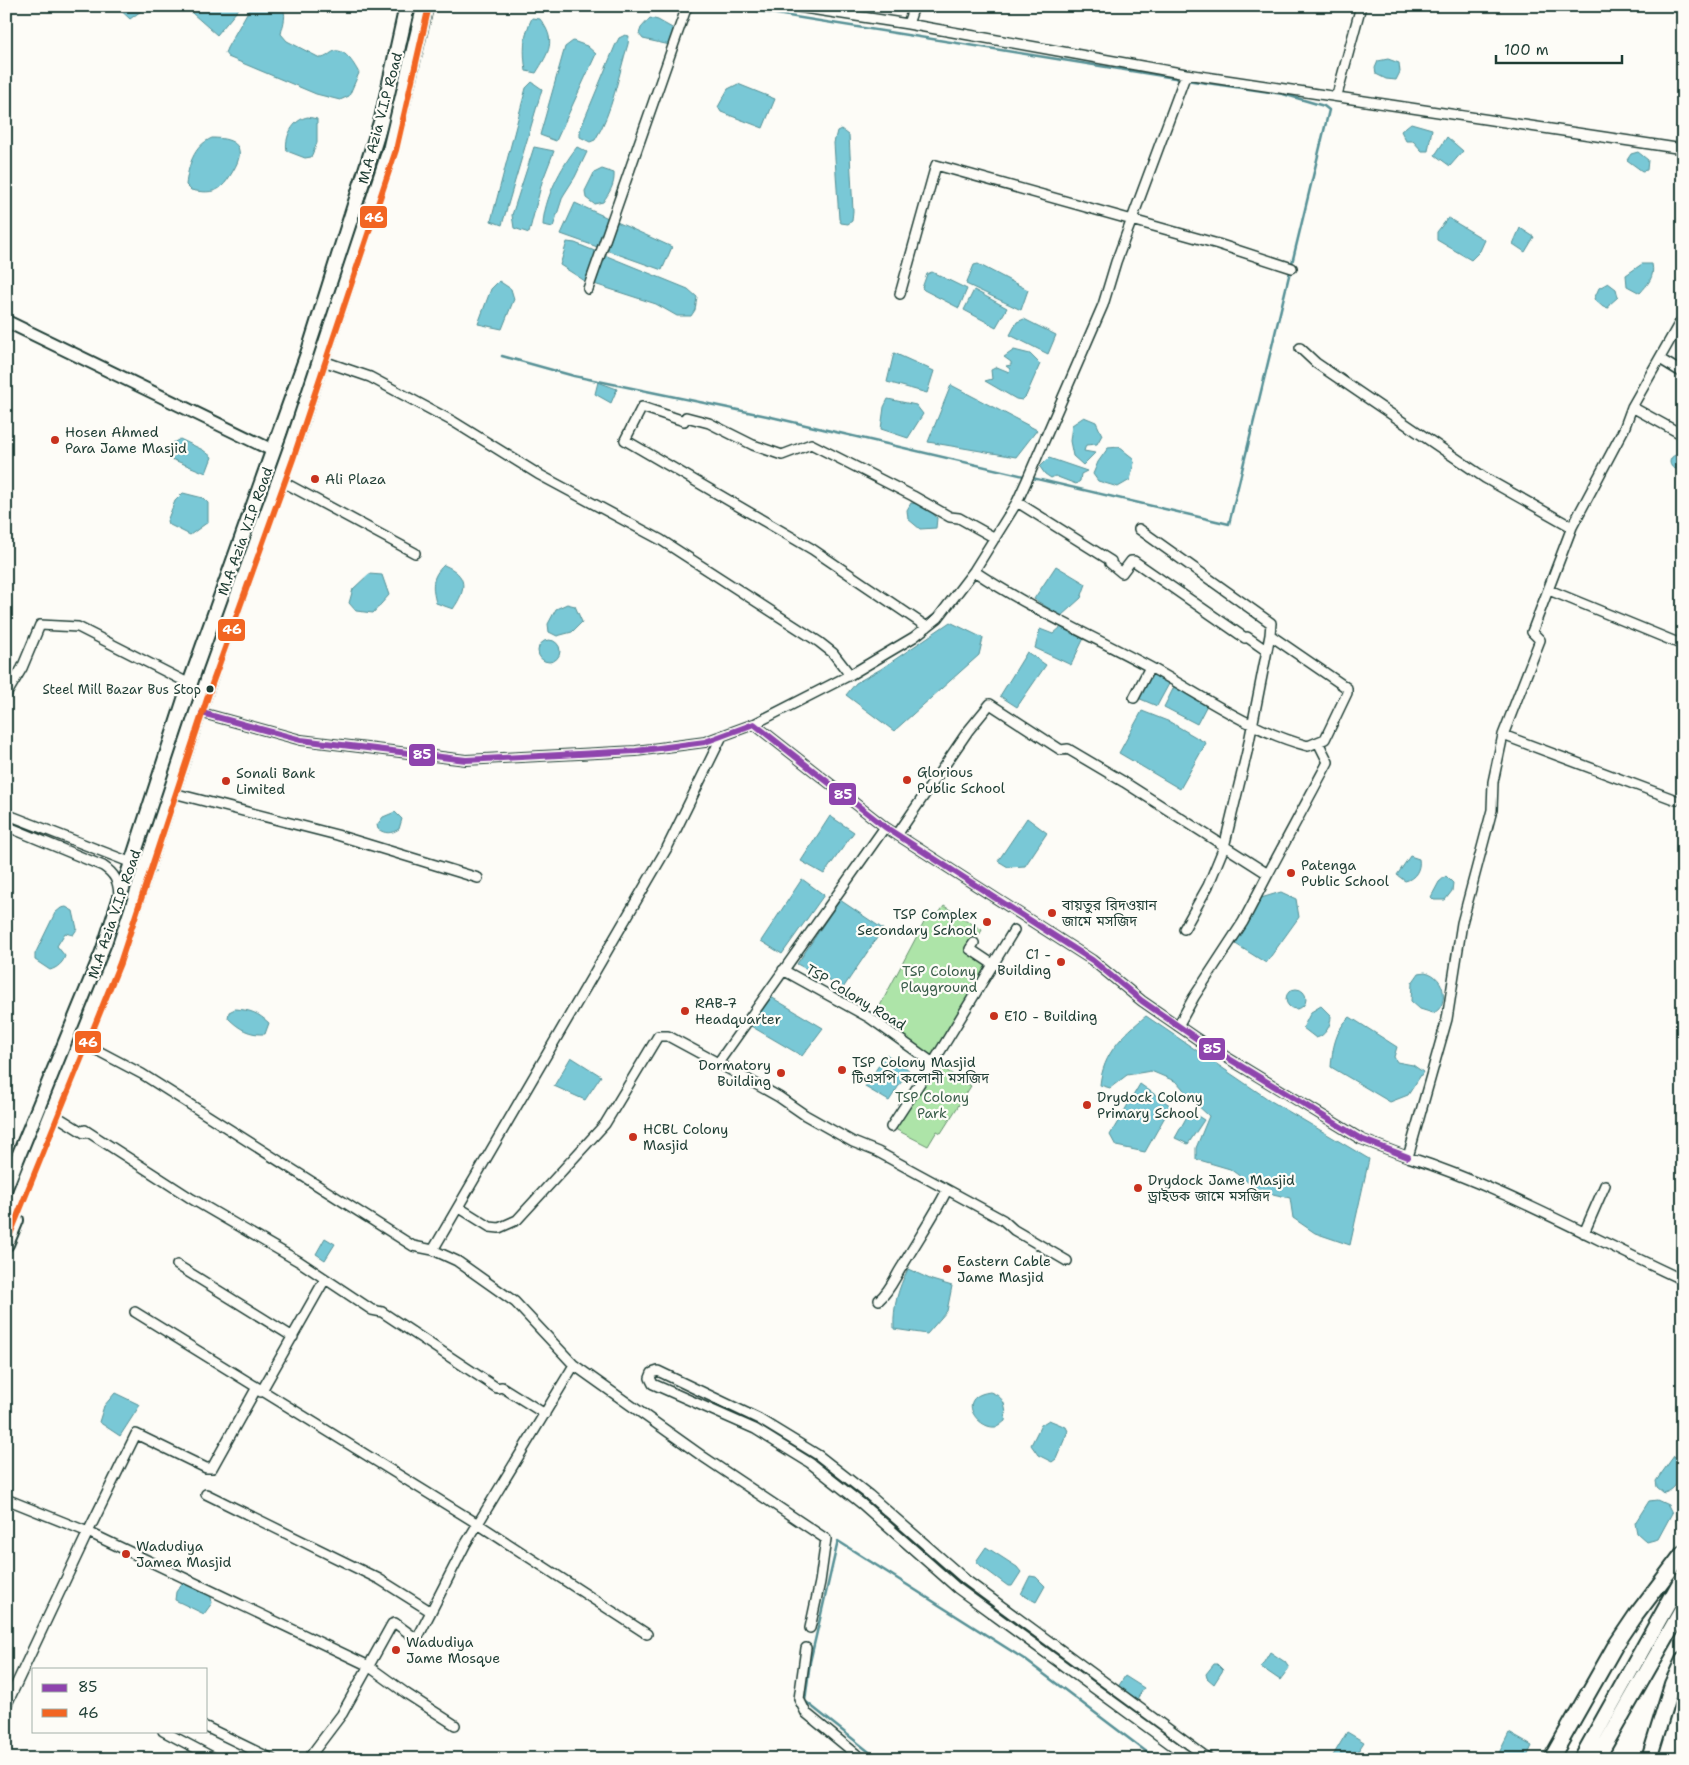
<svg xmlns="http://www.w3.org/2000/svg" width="1689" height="1765" font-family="'Shantell Sans','Noto Sans Bengali',sans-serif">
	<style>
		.green { fill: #ade4a8; stroke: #66906e }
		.water { fill: #79c8d6; stroke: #559095 }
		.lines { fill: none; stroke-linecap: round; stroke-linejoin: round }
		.stream { stroke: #559095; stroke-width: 2.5 }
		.street-casing { stroke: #1f3d34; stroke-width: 12 }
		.secondary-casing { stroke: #1f3d34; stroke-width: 15 }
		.primary-casing { stroke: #1f3d34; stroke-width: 18 }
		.street { stroke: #fdfcf7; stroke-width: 9 }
		.secondary { stroke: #fdfcf7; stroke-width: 11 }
		.primary { stroke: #fdfcf7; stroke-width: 14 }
		.highway-bridge-casing { stroke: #1f3d34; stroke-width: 19; stroke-linecap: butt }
		.highway-bridge { stroke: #fdfcf7; stroke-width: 15 }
		.bus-1-casing { stroke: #fdfcf7; stroke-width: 10 }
		.bus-2-casing { stroke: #fdfcf7; stroke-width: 10 }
		.bus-1 { stroke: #8e44ad; stroke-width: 6 }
		.bus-2 { stroke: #f26522; stroke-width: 6 }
		.poi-dot { fill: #c8321e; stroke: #fdfcf7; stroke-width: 2 }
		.bus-dot { fill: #1f3d34; stroke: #fdfcf7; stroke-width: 2 }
		.labels { text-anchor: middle; stroke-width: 4.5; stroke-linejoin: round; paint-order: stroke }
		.bus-label { font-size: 13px; fill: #1f3d34; stroke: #fdfcf7; text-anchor: end }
		.street-label { font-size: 14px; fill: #1f3d34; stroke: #fdfcf7 }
		.poi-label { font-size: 14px; fill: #1f3d34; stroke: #fdfcf7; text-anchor: start }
		.park-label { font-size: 14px; fill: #3b5e4b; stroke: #fdfcf7 }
		.line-badge { stroke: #fdfcf7; stroke-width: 2 }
		.badge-label { font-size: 14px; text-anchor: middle; font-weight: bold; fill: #fff }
	</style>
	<rect width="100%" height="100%" fill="#fdfcf7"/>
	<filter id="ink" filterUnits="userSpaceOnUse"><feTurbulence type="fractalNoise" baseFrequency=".02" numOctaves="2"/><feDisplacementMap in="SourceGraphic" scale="10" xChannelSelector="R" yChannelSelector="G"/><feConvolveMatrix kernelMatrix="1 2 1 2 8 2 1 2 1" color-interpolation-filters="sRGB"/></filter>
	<g filter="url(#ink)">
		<path class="green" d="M944 906 982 930 971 949 994 964 933 1062 971 1086 941 1133 937 1131 928 1146 891 1127 933 1063 873 1019 928 915 935 919Z"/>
		<path class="water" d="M116 6H148L130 19Z
			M184 6H241L217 35Z
			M251 6H281C288 14 283 24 281 34L287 41 320 58C327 58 329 53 335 51 346 49 355 66 359 73L349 96 340 100 316 94 228 57 225 53 227 48Z
			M532 18 540 19C557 41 549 52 536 73L526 71C523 52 523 36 532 18Z
			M650 18 658 20 674 29 670 45 643 39 639 34 641 28Z
			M625 35 629 36 628 44C618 76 613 111 595 140L590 142 580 137V130L615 46 619 38Z
			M573 41 587 46 596 54 556 141 540 135 565 47Z
			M1388 59 1399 63 1400 72 1396 80 1386 79 1376 74 1375 68 1378 61Z
			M532 82 542 89 502 225 491 221 526 88Z
			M738 84 775 99 763 128 721 112 718 107 728 89Z
			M308 117 317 119V143L311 157 305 158 287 151C284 138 293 119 308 117Z
			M1411 123 1432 129 1428 151H1422L1413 141H1406L1401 131Z
			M841 129 849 135 853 211 852 221 848 224 841 223 839 219 834 143 837 131Z
			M1447 137 1463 151 1450 166 1435 155Z
			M212 138C237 138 247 148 233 171 230 176 226 183 221 187 213 194 200 192 191 190L186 185C188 167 193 146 212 138Z
			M534 147 554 151 542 182 529 233 514 228 512 215Z
			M577 147 587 152 575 177 563 196 553 227 543 225C544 199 561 167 577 147Z
			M1638 152 1648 160 1647 170 1642 171 1627 160 1631 154Z
			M602 169 614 173C615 185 609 193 603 202L594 204 586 198 585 191 594 173Z
			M575 203 672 247 662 270 561 234Z
			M1448 218 1485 240 1480 251 1471 260 1437 240V232Z
			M1520 228 1534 237 1525 252 1513 244Z
			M567 242 575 243 688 289 697 297 695 310 691 316H677L656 304 585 281 560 265Z
			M978 264 1028 290 1021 310 966 284 974 265Z
			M1642 264H1652C1655 277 1648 284 1640 293L1627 286 1626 275Z
			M932 272 967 289 959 308 924 290 922 288 927 274Z
			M499 281 511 289 514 299 502 329 478 324 491 289Z
			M1608 283 1616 289 1618 297 1609 305V308L1603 307 1594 299 1599 288Z
			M974 290 1007 308 996 327 964 310Z
			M1024 319 1056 335 1048 354 1010 335 1017 322Z
			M1014 350 1030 354 1040 364 1026 396 1022 400 1016 399 985 381 992 379 991 370 997 367 1009 372 1010 369 1006 366 1011 365V362L1004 357Z
			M894 353 934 371 927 393 887 382Z
			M598 382 617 389 611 403 595 394Z
			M951 385 1037 430 1016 457 928 442Z
			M888 399 916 405 923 414 908 438 881 429 884 407Z
			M1084 417 1096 422 1102 435 1097 444 1086 445 1084 451 1095 453 1083 465 1073 456 1070 441 1072 425Z
			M180 439 203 450 212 457 206 473 169 458 173 443Z
			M1119 447 1133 458 1134 463 1130 480 1118 487 1098 481 1093 474 1098 462 1108 448Z
			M1670 462a7 7 0 1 1 14 0a7 7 0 1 1-14 0Z
			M1049 458 1087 471 1081 474 1080 481 1076 484 1055 476 1051 478 1045 474 1040 467Z
			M183 493 203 498 208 503V522L190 535 168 524 167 521 175 501Z
			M911 503C923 504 930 509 937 518L936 528 920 529 908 519 907 510Z
			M444 565C468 575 467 589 453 609L436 603C432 587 431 577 444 565Z
			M1056 566 1086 584 1081 598 1061 616 1034 599Z
			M369 574 382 575 389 595 373 613 356 611 349 603 353 589Z
			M567 604 575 606 582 622 572 632 557 636 549 632 548 624 556 609Z
			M950 622 983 638 979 655 894 731 846 695 856 683 881 669Z
			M1061 627 1084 638 1071 665 1035 648 1040 629 1053 634Z
			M538 651a11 11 0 1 1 22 0a11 11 0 1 1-22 0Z
			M1027 652 1046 665 1017 707 1000 696Z
			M1152 671 1170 682 1157 706 1138 698Z
			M1175 685 1208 703 1197 724 1164 707Z
			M1142 711 1170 722 1206 743 1180 789 1119 753Z
			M395 812 402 819 399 829C391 834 385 834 378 829L377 825 383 817Z
			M830 816 854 832 824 874 801 861Z
			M1027 818 1047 833 1025 866 1008 867 998 861Z
			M1410 856 1419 859C1421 869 1415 879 1405 881L1397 875Z
			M1446 876 1453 883 1452 891 1445 900H1434L1431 897 1439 882Z
			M802 879 824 895 782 954 761 941Z
			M1281 892 1296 899 1299 917 1266 963 1234 943 1261 898Z
			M840 900 883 929 843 988 797 964Z
			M66 907 73 911 77 929 73 935 65 933 57 946 65 956C63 963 57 968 50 970L35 960V954L55 913 61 908Z
			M1425 972C1448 977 1448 1008 1433 1013L1420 1009 1411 1001 1412 983 1419 973Z
			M1286 999a10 10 0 1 1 20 0a10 10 0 1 1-20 0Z
			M771 997 823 1028 802 1056 749 1025Z
			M1321 1006 1331 1016C1331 1026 1325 1036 1316 1038L1303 1028 1311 1012Z
			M235 1009C251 1010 258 1013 269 1023L265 1034C249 1035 239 1029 228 1018L229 1012Z
			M1146 1016 1271 1101 1369 1159 1350 1245 1315 1233 1293 1218 1290 1198 1260 1191 1230 1169 1196 1159V1148L1209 1116 1195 1103 1177 1082 1151 1071 1127 1075 1110 1088 1100 1085C1103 1053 1123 1035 1146 1016Z
			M1350 1017 1397 1047 1394 1057 1397 1062 1413 1065 1423 1072 1408 1095 1390 1102 1331 1067C1332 1050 1336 1028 1350 1017Z
			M886 1054 909 1070 889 1101 865 1087Z
			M571 1057 601 1076 585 1100 554 1086Z
			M1140 1084 1171 1106 1145 1152 1116 1146 1110 1135Z
			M1190 1111 1204 1120 1188 1144 1175 1138Z
			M325 1238 335 1244 325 1260 316 1254Z
			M908 1269 932 1280 952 1286 947 1311 927 1334 894 1329C893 1306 898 1289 908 1269Z
			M990 1392C1005 1397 1007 1407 1005 1421 1002 1423 999 1427 995 1427 978 1429 954 1397 990 1392Z
			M115 1393 140 1405 120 1436 99 1422 104 1406Z
			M1049 1420 1066 1427 1068 1431 1056 1459 1052 1462 1038 1455 1031 1445 1041 1425Z
			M1674 1456 1683 1460C1683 1472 1678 1490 1664 1493L1657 1487 1656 1481Z
			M1657 1500 1668 1505 1672 1513 1658 1539 1647 1542 1637 1533 1635 1523 1649 1501Z
			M986 1547 1017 1567 1021 1572 1012 1586H1008L977 1563V1560Z
			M1030 1576 1036 1577 1045 1586 1036 1602 1021 1594Z
			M183 1582 210 1592 212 1603 204 1614 175 1600 176 1592Z
			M1270 1652 1285 1662 1289 1668 1280 1680 1261 1667Z
			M1214 1664H1217L1223 1670 1214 1684 1207 1678 1206 1674Z
			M1125 1676 1144 1688 1137 1699 1118 1687Z
			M1347 1732 1364 1742 1353 1759H1331Z
			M1509 1733 1532 1746 1526 1759H1496Z"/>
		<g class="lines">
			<path class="stream" d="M726 6 1181 79
				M502 356 574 376 767 416 1229 524 1329 110 1324 106 1283 94 1186 80
				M878 1759 805 1701 810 1662 838 1541 1024 1659 1156 1759"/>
			<defs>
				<path id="street" d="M791 6 908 24 1186 74 1683 149
					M908 24 914 6
					M1337 95 1361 6
					M588 289 687 6
					M900 294 936 165 1218 244 1292 268
					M1683 317 1632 407 1624 429 1572 527 1532 632 1540 640 1503 735 1493 782 1492 810 1462 923 1447 1019 1408 1157C1504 1188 1591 1238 1683 1280
					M1300 348 1316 363 1485 478 1572 527
					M1660 359 1683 373
					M326 362 370 377 454 422 538 474 661 540 819 642 833 653 850 675
					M1632 407 1683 435
					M285 483 415 553
					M1017 502 1111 561 1110 563 1122 573 1131 561H1134L1245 638 1247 637 1267 651
					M974 571C1029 608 1090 635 1148 666 1200 694 1250 731 1308 746L1325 739 1347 693V688L1270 635 1271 623 1139 529
					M1549 590 1683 645
					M927 627 812 549 625 440 642 407 684 421 686 417 709 423 753 445 782 455 811 444 913 496 950 517 959 518 995 538
					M6 695 22 668 40 625 78 627 190 684
					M1134 698 1150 667
					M202 713 301 740 466 760 636 751 705 742 754 724 885 827 1092 960 1142 1001 1203 1043 1361 1139 1408 1157
					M754 724 850 675 914 637 938 618 974 571 1017 502 1027 480 1103 305 1116 262 1186 74
					M1503 735 1676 800
					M177 794 337 835 478 878
					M6 814 150 870
					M6 826 103 866C115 874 118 881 119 894
					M897 835 968 731 990 704 1061 750 1068 749 1124 782 1268 874 1328 762 1318 742
					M1184 929 1208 886 1224 847 1247 752 1270 635
					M974 943 970 949 994 965
					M783 970 870 1018 933 1063 1014 930
					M1178 1026 1194 997 1243 922 1268 874
					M87 1045 142 1074 413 1246 433 1250 458 1207 490 1227 499 1228 517 1220 605 1124 658 1036H668L718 1063 885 827
					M718 1063 779 1097 805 1115 853 1142 878 1152 1003 1220 1014 1230 1067 1261
					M58 1117 84 1133 85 1130 192 1199 300 1262 372 1310 382 1312 497 1388 502 1387 545 1414
					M891 1127 933 1063
					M458 1207 667 848 722 736
					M1584 1233 1605 1185
					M433 1250 457 1261 515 1302 574 1365
					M177 1265 293 1337
					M879 1300C890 1291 895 1277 903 1265 918 1239 934 1216 947 1190
					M135 1312 478 1524 647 1634
					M256 1389 212 1468H206L136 1434 88 1532 367 1665 407 1694 455 1725
					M261 1392 325 1279
					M206 1494 379 1579 430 1611
					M6 1499 88 1532 6 1706
					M806 1648 799 1699 806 1713 862 1759
					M206 1727 272 1759
					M163 1731 216 1759
					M308 1759 342 1714 392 1624 395 1623 414 1637H418L465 1545 574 1365 702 1456 826 1539 820 1582 810 1628
					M1191 1759 957 1588 862 1504 810 1463 755 1429 653 1384 650 1378 652 1373 658 1371 759 1419 818 1455 869 1495 966 1580 1209 1759"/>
				<path id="secondary" d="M6 321 280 454"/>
				<path id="primary" d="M6 1188 103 952 190 684 310 348 382 119 407 6
					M6 1244 16 1220
					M1551 1759 1615 1646 1636 1615 1683 1553
					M1581 1759 1683 1577
					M1597 1759 1683 1608
					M1649 1759 1672 1684 1683 1660"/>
			</defs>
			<use href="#street" class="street-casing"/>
			<use href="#secondary" class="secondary-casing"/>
			<use href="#primary" class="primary-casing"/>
			<use href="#street" class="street"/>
			<use href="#secondary" class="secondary"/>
			<use href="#primary" class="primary"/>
			<defs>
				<path id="highway-bridge" d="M6 1229 120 947 211 672 295 438 391 148 425 6"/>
			</defs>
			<use href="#highway-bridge" class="highway-bridge-casing"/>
			<use href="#highway-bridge" class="highway-bridge"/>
			<defs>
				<path id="bus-1" d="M202 713 301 740 466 760 636 751 705 742 754 724 885 827 1092 960 1142 1001 1203 1043 1361 1139 1408 1157"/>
				<path id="bus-2" d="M6 1244 120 963 212 684 293 459 396 150 429 6"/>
			</defs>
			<use href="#bus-1" class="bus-1-casing"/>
			<use href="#bus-2" class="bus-2-casing"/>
			<use href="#bus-1" class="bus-1"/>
			<use href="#bus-2" class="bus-2"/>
		</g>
	</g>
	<g class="poi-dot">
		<circle cx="55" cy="440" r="5"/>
		<circle cx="315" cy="479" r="5"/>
		<circle cx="907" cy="780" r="5"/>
		<circle cx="226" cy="781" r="5"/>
		<circle cx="1291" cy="873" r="5"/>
		<circle cx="1052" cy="913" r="5"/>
		<circle cx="987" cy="922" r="5"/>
		<circle cx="1061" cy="962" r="5"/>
		<circle cx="685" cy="1011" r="5"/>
		<circle cx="994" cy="1016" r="5"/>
		<circle cx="842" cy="1070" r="5"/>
		<circle cx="781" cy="1073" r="5"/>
		<circle cx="1087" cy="1105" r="5"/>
		<circle cx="633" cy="1137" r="5"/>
		<circle cx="1138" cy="1188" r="5"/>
		<circle cx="947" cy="1269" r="5"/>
		<circle cx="126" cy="1554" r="5"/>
		<circle cx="396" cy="1650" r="5"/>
	</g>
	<circle class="bus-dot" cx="210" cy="689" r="4.5"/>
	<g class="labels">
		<g class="bus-label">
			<text x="201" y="694">Steel Mill Bazar Bus Stop</text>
		</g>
		<g class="street-label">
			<text transform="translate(380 118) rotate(-75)" y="5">M.A Azia V.I.P Road</text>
			<text transform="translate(245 531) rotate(-70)" y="5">M.A Azia V.I.P Road</text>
			<text transform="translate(114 914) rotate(-71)" y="5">M.A Azia V.I.P Road</text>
			<text transform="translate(856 997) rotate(31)" y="5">TSP Colony Road</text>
		</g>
		<g class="poi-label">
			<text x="65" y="437">Hosen Ahmed<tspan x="65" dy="16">Para Jame Masjid</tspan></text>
			<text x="325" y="484">Ali Plaza</text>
			<text x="917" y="777">Glorious<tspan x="917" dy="16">Public School</tspan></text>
			<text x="236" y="778">Sonali Bank<tspan x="236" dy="16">Limited</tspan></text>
			<text x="1301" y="870">Patenga<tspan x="1301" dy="16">Public School</tspan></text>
			<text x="1062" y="910">বায়তুর রিদওয়ান<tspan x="1062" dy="16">জামে মসজিদ</tspan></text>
			<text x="977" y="919" text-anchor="end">TSP Complex<tspan x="977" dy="16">Secondary School</tspan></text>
			<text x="1051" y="959" text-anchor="end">C1 -<tspan x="1051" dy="16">Building</tspan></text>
			<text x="695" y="1008">RAB-7<tspan x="695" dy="16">Headquarter</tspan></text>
			<text x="1004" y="1021">E10 - Building</text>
			<text x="852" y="1067">TSP Colony Masjid<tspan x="852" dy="16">টিএসপি কলোনী মসজিদ</tspan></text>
			<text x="771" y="1070" text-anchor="end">Dormatory<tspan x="771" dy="16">Building</tspan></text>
			<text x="1097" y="1102">Drydock Colony<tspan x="1097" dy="16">Primary School</tspan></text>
			<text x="643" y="1134">HCBL Colony<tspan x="643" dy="16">Masjid</tspan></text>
			<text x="1148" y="1185">Drydock Jame Masjid<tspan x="1148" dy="16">ড্রাইডক জামে মসজিদ</tspan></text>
			<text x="957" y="1266">Eastern Cable<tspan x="957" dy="16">Jame Masjid</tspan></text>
			<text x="136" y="1551">Wadudiya<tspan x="136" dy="16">Jamea Masjid</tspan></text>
			<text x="406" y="1647">Wadudiya<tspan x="406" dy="16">Jame Mosque</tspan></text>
		</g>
		<g class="park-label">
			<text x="939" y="976">TSP Colony<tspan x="939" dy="16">Playground</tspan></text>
			<text x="932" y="1102">TSP Colony<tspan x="932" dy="16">Park</tspan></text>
		</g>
	</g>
	<g class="line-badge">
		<rect x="359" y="205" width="29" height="24" rx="5" fill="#f26522"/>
		<rect x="217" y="618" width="29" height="24" rx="5" fill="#f26522"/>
		<rect x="408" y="743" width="28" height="24" rx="5" fill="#8e44ad"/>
		<rect x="828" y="782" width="29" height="24" rx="5" fill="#8e44ad"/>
		<rect x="74" y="1030" width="28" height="24" rx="5" fill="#f26522"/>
		<rect x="1198" y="1037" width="28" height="24" rx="5" fill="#8e44ad"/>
	</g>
	<g class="badge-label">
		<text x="374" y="222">46</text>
		<text x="232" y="634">46</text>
		<text x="422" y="759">85</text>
		<text x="843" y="799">85</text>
		<text x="88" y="1047">46</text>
		<text x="1212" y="1053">85</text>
	</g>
	<rect width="1689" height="1765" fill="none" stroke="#fdfcf7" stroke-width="25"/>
	<rect x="12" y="12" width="1664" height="1740" fill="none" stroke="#1f3d34" stroke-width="2" filter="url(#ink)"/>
	<rect x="32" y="1668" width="175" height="65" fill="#fdfcf7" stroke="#a4b0a9"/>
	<rect x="42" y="1684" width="25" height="8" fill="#8e44ad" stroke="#a4b0a9"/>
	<text x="78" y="1692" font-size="15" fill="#1f3d34">85</text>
	<rect x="42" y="1709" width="25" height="8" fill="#f26522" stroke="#a4b0a9"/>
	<text x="78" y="1718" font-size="15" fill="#1f3d34">46</text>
	<path d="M1496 55v8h126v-8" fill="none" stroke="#1f3d34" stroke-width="2.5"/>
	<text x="1504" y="55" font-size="15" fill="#1f3d34" stroke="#fdfcf7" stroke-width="4" paint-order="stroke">100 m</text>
</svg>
